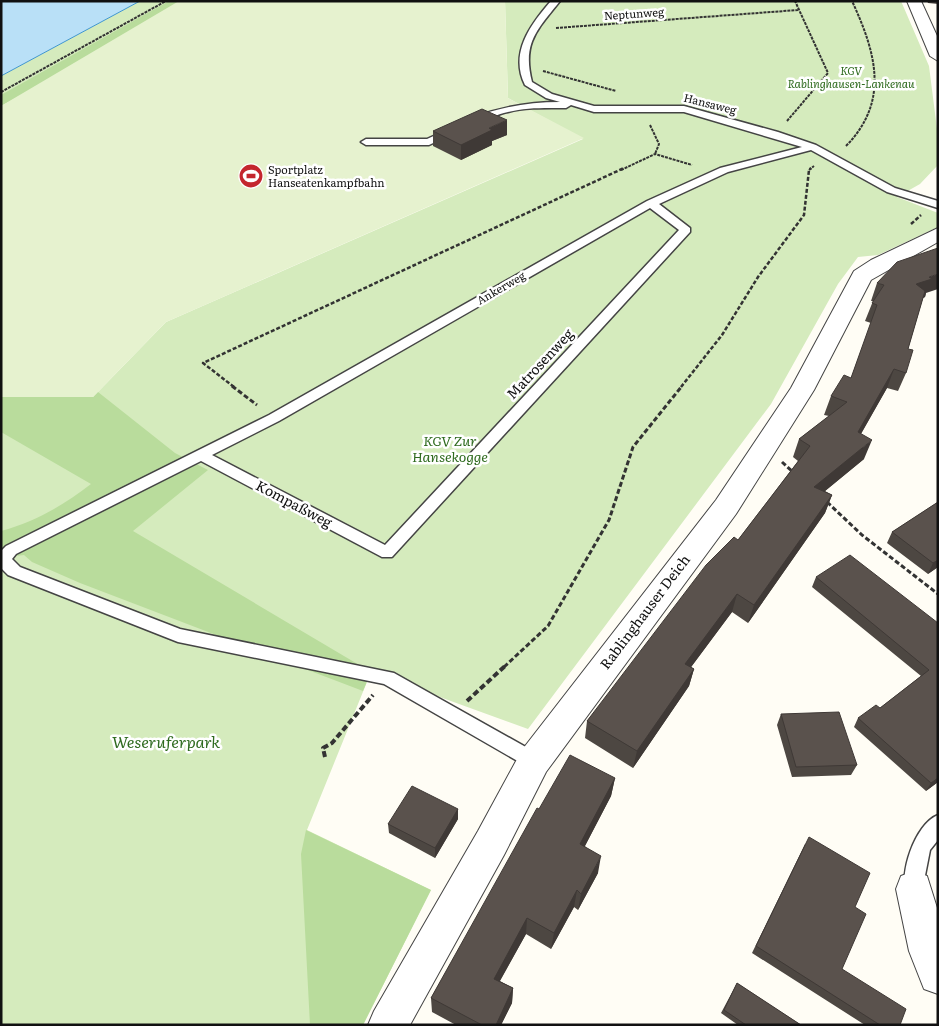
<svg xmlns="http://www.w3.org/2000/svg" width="939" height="1026" font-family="Literata,serif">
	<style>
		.green { fill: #d5ebbd }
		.forest { fill: #b9dc9c }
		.pitch { fill: #e6f2cf }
		.water { fill: #b9e0f7; stroke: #3f96cf }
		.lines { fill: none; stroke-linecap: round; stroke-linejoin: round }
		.service-casing { stroke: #444; stroke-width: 3 }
		.minor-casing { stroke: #444; stroke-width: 2 }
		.path-far3 { stroke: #333; stroke-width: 2; stroke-dasharray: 3 1; stroke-linecap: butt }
		.path-far2 { stroke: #333; stroke-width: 2.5; stroke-dasharray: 4 2; stroke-linecap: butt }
		.path-far1 { stroke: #333; stroke-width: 3; stroke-dasharray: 5 2.5; stroke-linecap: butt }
		.path { stroke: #333; stroke-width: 4; stroke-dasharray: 6 3; stroke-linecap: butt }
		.service { fill: #fff; fill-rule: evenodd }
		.minor { fill: #fff; fill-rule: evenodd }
		.wall { fill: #4d4742 }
		.shaded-wall { fill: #3f3936 }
		.building { fill: #5a524d; stroke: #3f3936 }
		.labels { text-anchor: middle; stroke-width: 5; stroke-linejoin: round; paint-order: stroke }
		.far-street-label { font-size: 11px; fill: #111; stroke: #fff }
		.far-park-label { font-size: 11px; font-style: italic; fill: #2f6b1f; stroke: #fff }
		.far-poi-label { font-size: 11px; fill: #111; stroke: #fff; text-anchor: start }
		.street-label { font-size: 14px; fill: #111; stroke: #fff }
		.park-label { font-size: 14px; font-style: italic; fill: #2f6b1f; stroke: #fff }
		.near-park-label { font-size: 16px; font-style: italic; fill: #2f6b1f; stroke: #fff }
	</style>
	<rect width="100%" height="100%" fill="#fffdf5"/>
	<path class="green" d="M140 1H179L1 106V76Z
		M505 1H901L929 66 938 137V165L920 184 897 197 938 213V227L878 255 858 257 838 284 771 404 528 729 371 672 307 830 431 890 363 1025H1V397H93L166 322 583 139 508 98Z"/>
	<path class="forest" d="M169 1H197L1 106V95Z
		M98 392 175 453 208 470 133 531 371 672 363 691 80 583 32 562 24 555 1 558V531C35 522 64 505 91 484L1 432V397H93Z
		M306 830 431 890 363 1025H310L301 854Z"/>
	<path class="pitch" d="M179 1H505L508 98 584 138 166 322 93 397H1V106Z"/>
	<path class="water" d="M1 1H140L1 76Z"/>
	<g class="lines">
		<defs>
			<path id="service" d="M551 1H560C537 30 522 43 532 82L552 94 594 106H684L778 132 816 145 895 188 938 201V208L887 192 811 150 728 172 659 204 690 228V232L392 557H382L201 461 16 554 12 559 20 567 180 629 394 673 540 755 543 761 540 767 534 769 528 767 384 684 178 642 8 575 1 568V551L6 546 269 415 647 201 720 168 802 147 684 112H594L571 105 566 108C547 108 527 107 508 112 496 114 482 124 471 122V118C501 107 528 102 560 102L546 98 525 85C509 53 531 24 551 1ZM650 208 679 230 385 545 212 455 279 421Z
				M451 128 454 129V133L429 145H366L361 142 366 139H427Z
				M938 815V840L930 850 921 896 914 899 907 896C898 875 915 824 938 815Z"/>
			<path id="minor" d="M907 1H921L938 38V61L930 56Z
				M938 228V242L871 280 814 390 736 514 546 772 504 855 410 1025H368L374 1011 478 831 522 750 716 500 791 388 854 271 871 260Z
				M914 871 927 876 938 911V994L924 989 909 951 896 889 901 876Z"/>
		</defs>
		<use href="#service" class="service-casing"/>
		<use href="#minor" class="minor-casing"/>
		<path class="path-far3" d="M556 28 798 10
			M543 71 616 91
			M1 92 166 1
			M787 121 828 73 795 1
			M650 125 659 144 655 154
			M846 146C890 101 876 53 852 1
			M621 170 655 154 692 165
			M809 170 814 166"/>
		<path class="path-far2" d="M911 224 921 215
			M234 387 203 363 624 168
			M681 387 722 335 758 277 804 215 809 170 811 168"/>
		<path class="path-far1" d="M232 386 257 405
			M782 462 794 473
			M827 502 862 535 938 594
			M504 667 548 626 609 520 633 447 682 386"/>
		<path class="path" d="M467 701 505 666
			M325 757 323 748 332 743 373 695"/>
		<use href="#service" class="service"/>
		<use href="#minor" class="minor"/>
	</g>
	<path class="wall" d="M927 1H938V4L928 3Z
		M433 131 507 135 492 141V145L461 160 433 146Z
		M877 283 926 293 925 297 923 298 908 349 906 373 898 391 887 388 861 434 864 459 825 491 832 495 825 513 748 623 732 612 691 667 694 669 689 686 633 768 585 738 587 721 738 540 798 461 793 457 799 439 829 416 824 415 831 396 851 378 871 323 865 321 873 301H871Z
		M938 502V567L928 574 887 543 892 532Z
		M816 577 938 623V782L926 791 854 727 858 718 880 708 921 676 812 587Z
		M781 714 857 765 851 775 792 777 777 725Z
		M615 778 611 796 585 846 598 873 578 910 574 907 551 949 526 934 500 981 513 988 512 1003 501 1025H456L432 1012 431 998 539 809Z
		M458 809V819L435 858 389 833 388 824Z
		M805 844 855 907 842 969 900 1025H865L752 953Z
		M737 983 801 1025H738L721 1013Z"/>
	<path class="shaded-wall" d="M507 120V135L492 141V145L461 160V145L489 128Z
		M938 274V289L926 293 925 297 910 303 916 284 929 277Z
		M894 369 887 388 851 451 858 432Z
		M872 440 864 459 808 505 814 487Z
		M832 495 825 513 748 623 754 605Z
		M938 560V567L928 574 933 563Z
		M737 594 732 612 680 682 685 664Z
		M694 669 689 686 633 768 637 751Z
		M615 778 611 796 577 861 580 844Z
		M938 778V782L926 791 931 783Z
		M458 809V819L435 858V848Z
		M601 856 598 873 578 910 581 894Z
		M577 890 574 907 551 949 554 933Z
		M527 918 526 934 493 993 494 979Z
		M513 988 512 1003 501 1025H496Z"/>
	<path class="building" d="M482 109 507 120 489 128 492 130 461 145 433 131Z
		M938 248V274L929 277 932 279 916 284 925 291 908 349 913 350 906 373 894 369 858 432 872 440 814 487 832 495 754 605 737 594 685 664 694 669 637 751 587 721 706 565 734 537 738 540 810 446 799 439 847 402 831 396 844 375 851 378 877 305 872 303 884 285 877 283 897 262Z
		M938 502V560L933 563 892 532Z
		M850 555 938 623V778L931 783 858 718 876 705 880 708 929 670 816 577Z
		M839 712 857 765 796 767 781 714Z
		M570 755 615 778 580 844 601 856 581 894 577 890 554 933 527 918 494 979 513 988 496 1025H482L431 998 537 808 539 809Z
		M412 786 458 809 435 848 388 824Z
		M809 837 870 873 855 907 866 914 842 969 906 1009 900 1025H880L756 946Z
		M737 983 801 1025H746L724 1010Z"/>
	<defs>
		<symbol id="stadium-disc" viewBox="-11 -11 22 22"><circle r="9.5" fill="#c4262e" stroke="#fff"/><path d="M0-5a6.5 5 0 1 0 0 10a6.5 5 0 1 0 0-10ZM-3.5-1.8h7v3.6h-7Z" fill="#fff"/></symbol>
	</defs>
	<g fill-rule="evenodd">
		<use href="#stadium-disc" x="237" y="162" width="28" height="28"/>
	</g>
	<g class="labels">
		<g class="far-street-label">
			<text transform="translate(634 14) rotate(-4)" y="4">Neptunweg</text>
			<text transform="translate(710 104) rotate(14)" y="4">Hansaweg</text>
			<text transform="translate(501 288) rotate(-30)" y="4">Ankerweg</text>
		</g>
		<g class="far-park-label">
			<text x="851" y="75">KGV<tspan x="851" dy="13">Rablinghausen-Lankenau</tspan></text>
		</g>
		<g class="far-poi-label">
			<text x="268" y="174">Sportplatz<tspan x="268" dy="13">Hanseatenkampfbahn</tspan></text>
		</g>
		<g class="street-label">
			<text transform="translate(540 364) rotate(-47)" y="5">Matrosenweg</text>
			<text transform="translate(294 504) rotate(28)" y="5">Kompaßweg</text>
			<text transform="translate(645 612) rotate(-53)" y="5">Rablinghauser Deich</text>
		</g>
		<g class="park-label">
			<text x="450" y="446">KGV Zur<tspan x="450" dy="16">Hansekogge</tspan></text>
		</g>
		<g class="near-park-label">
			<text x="166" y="748">Weseruferpark</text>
		</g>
	</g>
	<rect width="939" height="1026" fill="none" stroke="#111111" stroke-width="5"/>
</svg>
